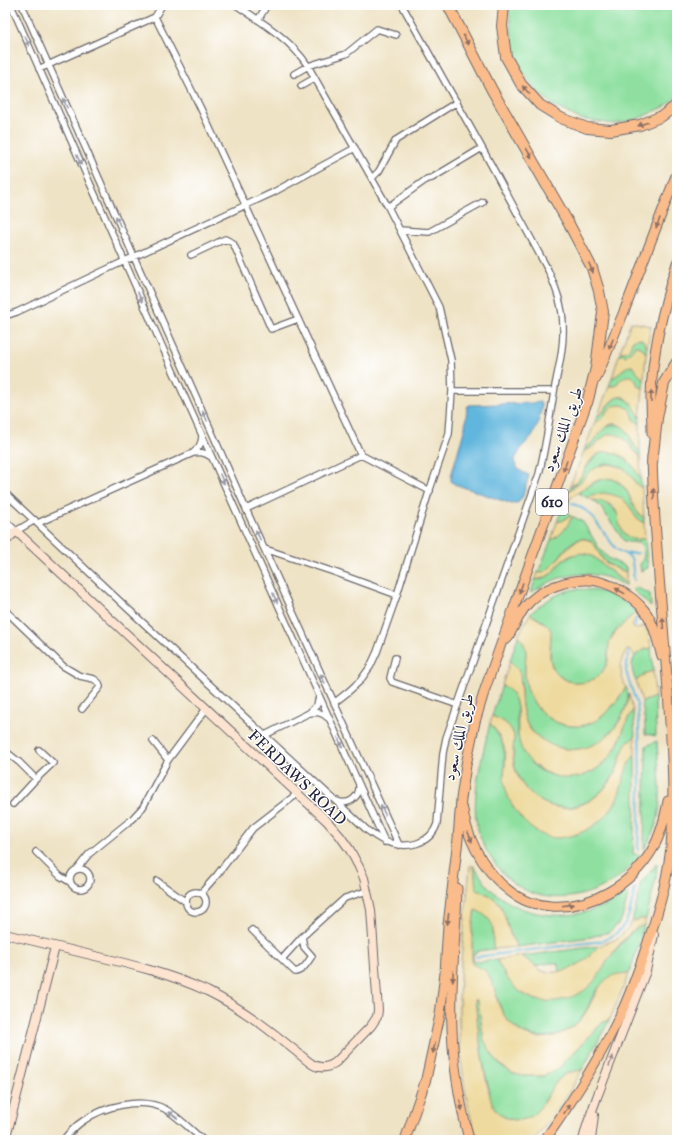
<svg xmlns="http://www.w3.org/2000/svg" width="682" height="1145" font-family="'IM FELL Great Primer',Amiri,serif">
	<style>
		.green { fill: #8fe0a0; stroke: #58816e }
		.sand { fill: #eeda9e; stroke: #887e6c }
		.water { fill: #60b6dd; stroke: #416c8c }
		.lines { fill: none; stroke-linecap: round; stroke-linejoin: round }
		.stream { stroke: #60b6dd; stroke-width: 2 }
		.street-casing { stroke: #6a666b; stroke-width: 8 }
		.secondary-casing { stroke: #6a666b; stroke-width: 10 }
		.primary-casing { stroke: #6a666b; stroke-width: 11 }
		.highway-casing { stroke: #6a666b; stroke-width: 12 }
		.street { stroke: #fff; stroke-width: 5.5 }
		.secondary { stroke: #fde4d1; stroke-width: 8 }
		.primary { stroke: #fabc8b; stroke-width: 9 }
		.highway { stroke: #fabc8b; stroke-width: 10 }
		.oneway { fill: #8e6f63 }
		.oneway2 { fill: #9c9ca7 }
		.oneway3 { fill: #9a8d8e }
		.labels { text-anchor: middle; stroke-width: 3; stroke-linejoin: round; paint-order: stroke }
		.shield { fill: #fff; stroke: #646476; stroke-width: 1 }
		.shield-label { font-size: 15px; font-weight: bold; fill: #22223b }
		.street-label { font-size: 16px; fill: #22223b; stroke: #fff }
	</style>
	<rect width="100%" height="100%" fill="#fff"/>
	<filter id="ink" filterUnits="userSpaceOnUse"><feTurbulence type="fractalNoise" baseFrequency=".025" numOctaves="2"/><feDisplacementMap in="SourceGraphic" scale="8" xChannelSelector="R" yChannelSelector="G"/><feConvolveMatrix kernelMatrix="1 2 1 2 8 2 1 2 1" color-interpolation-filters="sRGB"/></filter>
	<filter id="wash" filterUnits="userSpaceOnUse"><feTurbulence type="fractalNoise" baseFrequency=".012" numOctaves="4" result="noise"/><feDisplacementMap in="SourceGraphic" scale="16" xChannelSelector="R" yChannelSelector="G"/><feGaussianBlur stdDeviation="0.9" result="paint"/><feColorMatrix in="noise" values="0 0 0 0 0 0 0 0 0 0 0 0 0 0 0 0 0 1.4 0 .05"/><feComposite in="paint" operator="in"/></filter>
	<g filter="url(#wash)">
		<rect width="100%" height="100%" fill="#efe3c5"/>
		<path class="green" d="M511 5H677V97L664 107 637 119 614 124 580 119 554 106 537 91 518 65 513 45 509 10Z
			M638 338 643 340 647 347 646 353 641 347 636 346 626 356 619 355 620 352 624 353 632 341Z
			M628 366C637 365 637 375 644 379L643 388 638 386 635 379H621L615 386H609L612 378C618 376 621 369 628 366Z
			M620 397C632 399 640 412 640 424L634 420 633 415 609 409C605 414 602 421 595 422L598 415H600C607 408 610 400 620 397Z
			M610 425C634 422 626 443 640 451V456L631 448 628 442 601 439 591 448 584 451 585 448C597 443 596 435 604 428 606 427 608 426 610 425Z
			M604 451C623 452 640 469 642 488 633 483 630 473 622 468 596 453 587 482 568 491 570 486 573 486 577 482 588 470 587 460 604 451Z
			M609 478C635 487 626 505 644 518V523L637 519 630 508 592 495 588 498 578 493C588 486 596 480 609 478Z
			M570 499C567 505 565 509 570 516L564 520 557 522 565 502Z
			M599 500C617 506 624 525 634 540L645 538 648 568 641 571 640 565 644 557 642 545C636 541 630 543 624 541L600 506 593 501Z
			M572 517H574L583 522 599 548 608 558 626 567V572C619 569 612 567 606 562 597 555 596 536 580 539 562 542 556 573 538 573L551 540C562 535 566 527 572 517Z
			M577 553 587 554 592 556 626 584V586C603 572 575 570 550 582 543 585 537 589 531 593L535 580 543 579 551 574 562 561Z
			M635 587 650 594 651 607 633 590Z
			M575 589C598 589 620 595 636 612 629 619 614 630 611 639 606 652 611 664 599 676 592 682 582 685 573 682 567 681 561 678 557 673 544 658 555 645 548 629 547 628 547 625 546 624 542 620 535 617 530 614 544 601 557 593 575 589Z
			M518 636C531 649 524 658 525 674 526 700 545 724 572 726 587 727 604 717 614 705 619 699 622 693 626 687 630 697 627 704 623 713 607 750 565 763 535 734 523 723 521 707 521 692 521 688 522 683 521 680 519 673 513 667 510 661Z
			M651 648 653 671 646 673 636 681C628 665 632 651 651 648Z
			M502 685C525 697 513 720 519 740 519 744 522 747 524 750 527 755 529 760 532 764 541 773 556 778 568 777 586 777 599 770 610 756 622 742 623 724 633 710L635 737C621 745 622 757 616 770 606 794 579 813 552 806 527 799 513 776 513 751 513 745 515 739 513 733 510 725 500 719 492 716Z
			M655 697 656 736 645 734V724L642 702Z
			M490 723C505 743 506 751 504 775L575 835C594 827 613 814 619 793 623 779 624 766 635 755V810L633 854 641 855C635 862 628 870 620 876 581 905 527 908 496 865 487 853 480 840 477 825 471 793 483 754 490 723Z
			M657 741C658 762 662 792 659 812 657 826 650 838 644 850L646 746Z
			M657 863 656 878 646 919H641L632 922 640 890V884L652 870Z
			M474 866C480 875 486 886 495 893 524 917 564 921 599 908 610 904 619 898 629 892L622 918 617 925 609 932 591 937 517 947C515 943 512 939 511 935 501 912 505 898 476 890Z
			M475 909C484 913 493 920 493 930 493 937 492 943 494 949L478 951 473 955V960L478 962 497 960C506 979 515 992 536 1000L610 956 632 932 639 926 644 925 636 953 629 974C628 974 624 973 623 974 620 974 601 985 599 987 592 993 589 1008 583 1016 567 1037 537 1044 516 1028 507 1022 501 1011 498 1001 497 997 496 992 494 989 491 982 478 971 472 964V929Z
			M599 946 584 961 570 969 559 972 558 965 557 963H549L535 966 522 956Z
			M475 998 478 1001 484 1040 523 1076H543L558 1069 602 1023 610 1019 582 1070C576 1071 569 1072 564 1075 551 1084 547 1100 537 1112 532 1117 523 1121 515 1120 505 1119 496 1113 492 1103 490 1098 489 1091 488 1085 481 1057 478 1027 475 998Z"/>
		<path class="sand" d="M631 322 651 326 647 347 643 340 638 338 632 341C630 348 629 353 620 352Z
			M636 346 641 347 646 353 644 379C638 376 637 369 632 366 622 366 620 375 612 378L619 355 626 356Z
			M626 376H632L635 379 638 386 643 388 640 418C635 408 626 389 613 400 607 404 605 410 600 415H598L609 386H615L621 379Z
			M620 405C628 406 633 412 634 420L640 424V451C631 446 632 435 624 428 606 413 598 442 585 448L595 422C603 420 606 412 612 406Z
			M610 434C628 434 628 447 640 456L641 480C638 475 635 468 631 464 619 452 604 446 591 460 583 470 583 480 570 486L584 451C595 449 599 437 610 434Z
			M608 464C617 465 625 468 631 476 634 481 636 485 642 488L644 518C635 512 633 504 629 495 611 460 585 489 565 502L568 491C586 482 586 467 608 464Z
			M604 493C616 495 625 498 631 509 635 516 637 520 644 523L645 538C633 541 625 539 620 526 618 520 619 514 614 508 605 498 597 503 588 498L592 495Z
			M570 516 572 517C567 527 562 535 551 540L557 522 564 520Z
			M581 539C597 538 596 553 605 562 611 567 618 569 626 572V584C618 577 610 570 602 564 598 561 595 557 592 556 582 550 568 555 560 563 551 574 550 577 535 580L538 573C554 573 563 544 581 539Z
			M636 612 639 616C635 619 631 622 633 628L637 629 645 626 649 634 651 648C644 649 640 651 635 656L631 651 627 650C618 660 620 676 626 687 614 706 598 728 572 726 545 724 526 700 525 674 524 658 531 649 518 636L530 614 546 624 549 627 551 631C551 650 544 670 566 680 583 688 603 679 608 660 609 653 607 646 611 639 616 629 628 620 636 612Z
			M510 661 518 670 520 674C522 692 519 709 528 726 532 733 539 738 546 742 583 764 624 734 629 694L633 710C623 724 622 742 610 756 599 770 583 779 565 778 555 777 545 773 537 767 528 761 521 751 519 740 515 721 524 696 502 685Z
			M653 671 655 697 642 702 636 681 646 673Z
			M492 716C501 720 509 723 513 733 515 739 513 745 513 751 512 776 528 799 552 806 579 814 606 794 616 771 622 757 621 745 635 737V755C624 767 624 780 619 794 616 802 612 809 606 815 594 828 576 837 558 838 532 838 510 810 505 786 502 773 508 760 504 747 501 738 496 730 490 723Z
			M470 866H474L476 890C506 899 501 911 511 935 512 939 515 943 517 947L494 949C492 943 493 937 493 930 493 921 484 913 475 910L472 929V964C478 967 486 969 489 976 494 984 495 993 498 1002 504 1021 521 1038 542 1038 558 1037 575 1028 584 1015 596 997 600 970 629 974L610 1019 602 1023 558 1069 543 1076H523L512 1073 503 1067 495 1059 490 1051 484 1040 478 1001 475 999C478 1027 481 1056 487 1084 489 1090 490 1099 493 1105 497 1113 504 1119 514 1120 522 1121 531 1118 536 1112 547 1101 551 1084 564 1075 569 1072 576 1071 582 1070L561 1105 534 1140H476L474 1131C470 1113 465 1094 463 1075 453 1006 464 934 470 866Z
			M641 919H646L644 925C637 927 631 932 626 937 621 943 615 949 611 956 605 963 602 972 596 979 584 995 562 1003 542 1001 519 997 506 980 497 960L522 956 535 966 542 971 550 973 570 969 584 961 599 946 617 939 627 929 632 922Z"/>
		<path class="water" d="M540 402 542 407 538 424 532 436 522 447 514 461C517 469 521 472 529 475L523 496 519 502 512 504 454 484 451 481V476L465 427 467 407 469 405 532 403Z"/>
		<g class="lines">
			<path class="stream" d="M572 503 585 510 591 515 616 549 630 557 632 561 634 580
				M626 554 638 553
				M635 626 636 618
				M629 652 626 671 628 678 637 705 639 724 640 790 638 850
				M476 957 602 941C629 931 630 913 635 888"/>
		</g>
	</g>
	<g filter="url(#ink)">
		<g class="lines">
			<defs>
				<path id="street" d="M11 5 178 382 385 842
					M22 5 246 509 399 845
					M236 5C263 23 290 39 308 66L388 207 439 307 451 360 452 391 449 434 428 495 397 595 377 652 370 667 360 681 348 692 334 703
					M155 17 200 107 361 455 430 491
					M258 20 267 5
					M39 69 155 17 162 5
					M294 74 308 66 346 54 377 29 396 35
					M301 86 315 78
					M372 178 379 171 396 140 457 102
					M388 207 427 179 432 178 482 148
					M400 230 429 232 483 202
					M191 255 225 239 233 243 271 329 298 319
					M5 316 17 312 101 272 272 193 355 148
					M452 391H554
					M202 435C202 444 199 447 193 453 200 452 205 452 211 457
					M5 493 126 607 368 831C374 835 380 840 387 842 406 849 430 845 437 824L443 753 446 738 539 474C546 445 550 416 555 386 559 366 564 346 563 326 563 306 556 288 548 270L482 148 402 5
					M246 509 361 455
					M5 520 16 531 35 520
					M38 523 193 453
					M265 549 334 572 397 595
					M5 610 63 666 80 676 94 679 99 683 100 687 82 709
					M395 658 390 678 392 682 458 705
					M319 696 317 705 309 713C317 712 322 712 328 718
					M265 735 309 713
					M153 741 168 760
					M5 751 19 762 36 779
					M337 801C349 806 360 797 359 785
					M13 804 36 779 53 763 39 750
					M36 852 60 876 70 882
					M70 879a10 10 0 1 1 20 0a10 10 0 1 1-20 0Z
					M77 869 89 854 131 820 143 807 168 760 206 709
					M157 881 186 902
					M186 902a10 10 0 1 1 20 0a10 10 0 1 1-20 0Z
					M201 893 217 875 253 828 297 794
					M252 930 295 972C303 971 307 963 312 956L304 947 302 937
					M282 959 302 937 345 898 367 891
					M63 1140C69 1133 75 1126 83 1121 104 1106 141 1097 165 1109 179 1117 191 1130 203 1140"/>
				<path id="secondary" d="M5 542 16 531 327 821 340 836 350 850 359 867 364 878 371 910 378 1010 377 1017 371 1026 336 1062C327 1069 318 1069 309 1062 276 1035 246 1010 207 991 170 974 130 964 91 955 62 948 33 941 5 934
					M5 1138 9 1126 55 947
					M583 1140 587 1125 597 1097 646 971 654 935
					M591 1140 594 1115"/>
				<path id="primary" d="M596 379 625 309 677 173
					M652 433C652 420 651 408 651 396 652 353 664 304 677 263
					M507 639C513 629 518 617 525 607 539 589 567 579 589 580 608 581 632 595 644 610 654 622 657 641 662 656
					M463 810C464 816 465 822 467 828 476 857 497 887 524 900 532 904 542 905 551 906 591 909 632 884 652 850 661 835 665 818 668 801
					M457 888C456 935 450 982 452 1028 453 1067 460 1103 469 1140
					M405 1140 426 1079 440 1015 445 973 448 925 458 839 461 799 466 765 475 722 485 689 589 397
					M544 1140 549 1134C577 1094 603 1053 623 1009 634 985 642 960 650 936 660 906 668 877 671 846 675 799 672 753 669 707 664 623 654 540 652 456"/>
				<path id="highway" d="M448 5 492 90 569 224 592 268 599 291 603 312 596 368 587 403
					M504 5 502 26 506 57 521 84 540 105 561 118 587 128 611 130 640 125 662 116 677 105
					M652 463 657 418 664 383 677 362"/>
			</defs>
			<use href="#street" class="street-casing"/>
			<use href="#secondary" class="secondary-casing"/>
			<use href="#primary" class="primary-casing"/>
			<use href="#highway" class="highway-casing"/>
			<use href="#street" class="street"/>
			<use href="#secondary" class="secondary"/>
			<use href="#primary" class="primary"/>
			<use href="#highway" class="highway"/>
		</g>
		<defs><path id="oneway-solid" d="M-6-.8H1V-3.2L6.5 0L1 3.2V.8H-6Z"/></defs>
		<g class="oneway">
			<use href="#oneway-solid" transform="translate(466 40) rotate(62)"/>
			<use href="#oneway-solid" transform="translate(526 90) rotate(-132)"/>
			<use href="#oneway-solid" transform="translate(643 124) rotate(160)"/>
			<use href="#oneway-solid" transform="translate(529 153) rotate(60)"/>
			<use href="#oneway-solid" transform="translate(658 223) rotate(111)"/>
			<use href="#oneway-solid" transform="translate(591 268) rotate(67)"/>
			<use href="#oneway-solid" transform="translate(611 344) rotate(112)"/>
			<use href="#oneway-solid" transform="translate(651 396) rotate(-89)"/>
			<use href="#oneway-solid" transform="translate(565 466) rotate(110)"/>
			<use href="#oneway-solid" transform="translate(654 494) rotate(-93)"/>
			<use href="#oneway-solid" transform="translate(521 588) rotate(110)"/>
			<use href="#oneway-solid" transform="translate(620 591) rotate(-151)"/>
			<use href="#oneway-solid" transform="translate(663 623) rotate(-94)"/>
			<use href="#oneway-solid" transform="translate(470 837) rotate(68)"/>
			<use href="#oneway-solid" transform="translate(568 905) rotate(-7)"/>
			<use href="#oneway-solid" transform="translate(448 919) rotate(96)"/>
			<use href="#oneway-solid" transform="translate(453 976) rotate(93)"/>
			<use href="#oneway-solid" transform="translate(434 1048) rotate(103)"/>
			<use href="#oneway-solid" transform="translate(461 1105) rotate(79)"/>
			<use href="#oneway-solid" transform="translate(567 1109) rotate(-55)"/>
		</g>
		<g class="oneway2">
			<use href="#oneway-solid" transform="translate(27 41) rotate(66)"/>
			<use href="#oneway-solid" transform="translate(65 103) rotate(-114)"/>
			<use href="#oneway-solid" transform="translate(79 160) rotate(66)"/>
			<use href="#oneway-solid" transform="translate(118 221) rotate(-114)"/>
			<use href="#oneway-solid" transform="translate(140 297) rotate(66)"/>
			<use href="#oneway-solid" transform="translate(205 416) rotate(-114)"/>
			<use href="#oneway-solid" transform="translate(222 479) rotate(66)"/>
			<use href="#oneway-solid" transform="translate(258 535) rotate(-115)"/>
			<use href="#oneway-solid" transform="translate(275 598) rotate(66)"/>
			<use href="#oneway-solid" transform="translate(323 679) rotate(-114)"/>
			<use href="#oneway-solid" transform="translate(340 742) rotate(66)"/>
			<use href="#oneway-solid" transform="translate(383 810) rotate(-115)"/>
			<use href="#oneway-solid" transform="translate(173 1115) rotate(-144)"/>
		</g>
		<use class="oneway3" href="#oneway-solid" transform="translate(611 1061) rotate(-69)"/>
	</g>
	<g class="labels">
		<rect class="shield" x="536" y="489" width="32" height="26" rx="3"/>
		<g class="shield-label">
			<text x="552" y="507">610</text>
		</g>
		<g class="street-label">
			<text transform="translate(562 429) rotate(-70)" y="6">طريق الملك سعود</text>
			<text transform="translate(458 737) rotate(-77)" y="6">طريق الملك سعود</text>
			<text transform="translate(298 777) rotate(44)" y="6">FERDAWS ROAD</text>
		</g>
	</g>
	<rect width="682" height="1145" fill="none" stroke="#fff" stroke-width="20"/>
</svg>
